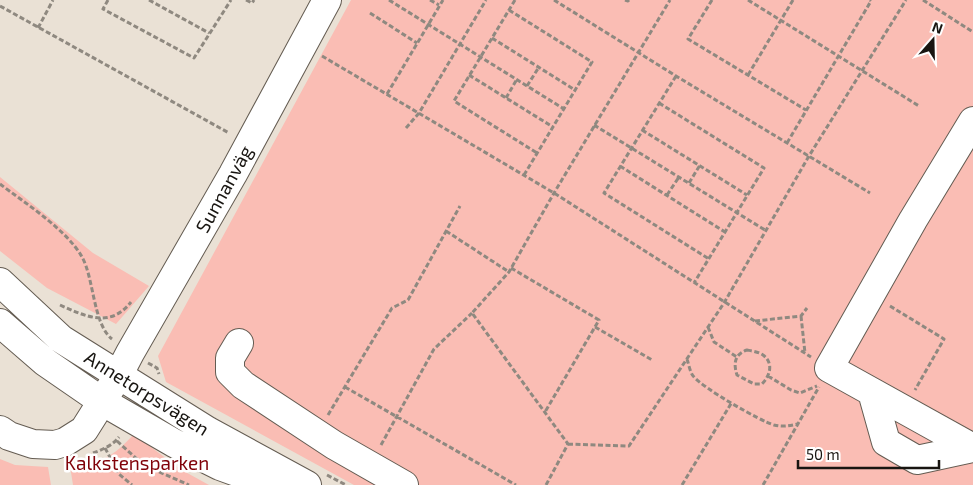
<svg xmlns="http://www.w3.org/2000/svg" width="973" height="485" font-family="'Exo 2',sans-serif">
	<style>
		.green { fill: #fabdb4 }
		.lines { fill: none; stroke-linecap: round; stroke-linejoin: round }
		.minor-casing { stroke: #645c52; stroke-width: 30 }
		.major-casing { stroke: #645c52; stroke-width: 30 }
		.path { stroke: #8f8980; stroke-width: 3; stroke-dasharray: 5 2.5; stroke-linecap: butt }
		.minor { stroke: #fff; stroke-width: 28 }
		.major { stroke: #fff; stroke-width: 28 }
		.labels { text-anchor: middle; stroke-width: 5; stroke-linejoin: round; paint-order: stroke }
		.street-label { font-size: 19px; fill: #181511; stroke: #fff }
		.park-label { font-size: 19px; fill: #800209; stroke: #fff }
	</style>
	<rect width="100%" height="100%" fill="#eae1d5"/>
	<path class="green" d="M351 0H973V485H354L166 382 158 356Z
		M0 177 93 253 149 286 116 324 47 288 0 251Z
		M134 434 180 469 209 485H73L70 466C103 462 112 458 134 434Z
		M0 459 15 465 48 467 51 485H0Z"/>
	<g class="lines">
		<defs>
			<path id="minor" d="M973 121 913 220 829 368 973 448
				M239 343 230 358V372L243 385 334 445 404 485
				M872 392 886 442 917 460 973 448
				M0 430 9 436 33 444 55 445 65 442 84 430 118 376 130 353 233 174 327 0"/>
			<path id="major" d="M0 282 61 339 208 431 307 485
				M0 323 45 362 103 402 174 443 220 466 272 485"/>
		</defs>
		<use href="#minor" class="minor-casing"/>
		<use href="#major" class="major-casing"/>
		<path class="path" d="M108 0 103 9 194 58 231 0
			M149 0 209 33
			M246 0 252 3 254 0
			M389 0 564 109
			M430 0 439 5
			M515 0 454 101 537 153
			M554 0 676 76 870 193
			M625 0 628 1 629 0
			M712 0 688 39 806 110
			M748 0 919 106
			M923 0 973 32
			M0 6 229 133
			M509 10 592 62 524 175
			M370 13 417 43
			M38 28 53 0
			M492 38 575 90
			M322 56 554 193 811 357
			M469 75 553 127
			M748 75 793 0
			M676 76 604 193 709 259
			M527 86 539 67
			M387 94 443 0
			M506 98 517 79
			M659 103 764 168 694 283
			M594 125 765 230
			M406 128 419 113 486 0
			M642 130 747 195
			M787 143 871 1 870 0
			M620 166 725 232
			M689 183 700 165
			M0 184C25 203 67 230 82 257 94 278 93 324 112 339
			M667 195 679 177
			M446 231 509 272
			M511 268 599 320 545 412
			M60 305C85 316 110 329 131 302
			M890 306 944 339 915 390
			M801 316 805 353
			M755 321 801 316 807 308
			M595 327 652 360
			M708 327 714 342 737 357
			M747 350C752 351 759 352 763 355 774 363 770 376 762 384H754L737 375C733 363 735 354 747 350Z
			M687 359C689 365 690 373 694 377 703 388 760 421 774 425 782 427 789 426 797 424
			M148 363 157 368 159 374
			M768 376 791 390 800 393 817 386
			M345 387 516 485
			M328 415 392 308 408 300 460 206
			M117 441 138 460 155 470 189 485
			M568 444 629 446 724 303 809 156 906 0
			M381 445 434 349 472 313
			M105 448 119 474 132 485
			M93 453C102 450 113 445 119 437
			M327 475 346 485
			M546 485 568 444 472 313 509 272 554 193 670 0
			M682 485 732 402
			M763 485 819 387"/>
		<use href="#minor" class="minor"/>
		<use href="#major" class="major"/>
	</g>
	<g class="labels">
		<g class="street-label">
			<text transform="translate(224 189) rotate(-61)" y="7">Sunnanväg</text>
			<text transform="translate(147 393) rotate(32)" y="7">Annetorpsvägen</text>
		</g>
		<g class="park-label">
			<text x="137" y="470">Kalkstensparken</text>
		</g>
	</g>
	<g transform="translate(933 40) rotate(20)" stroke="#ffffff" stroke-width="4" paint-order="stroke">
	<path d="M0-4L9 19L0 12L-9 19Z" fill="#181511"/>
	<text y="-8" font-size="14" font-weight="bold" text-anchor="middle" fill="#181511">N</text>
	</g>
	<path d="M798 460v8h141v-8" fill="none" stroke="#181511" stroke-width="2.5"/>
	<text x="806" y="460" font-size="15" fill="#181511" stroke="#ffffff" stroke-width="4" paint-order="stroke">50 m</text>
</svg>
